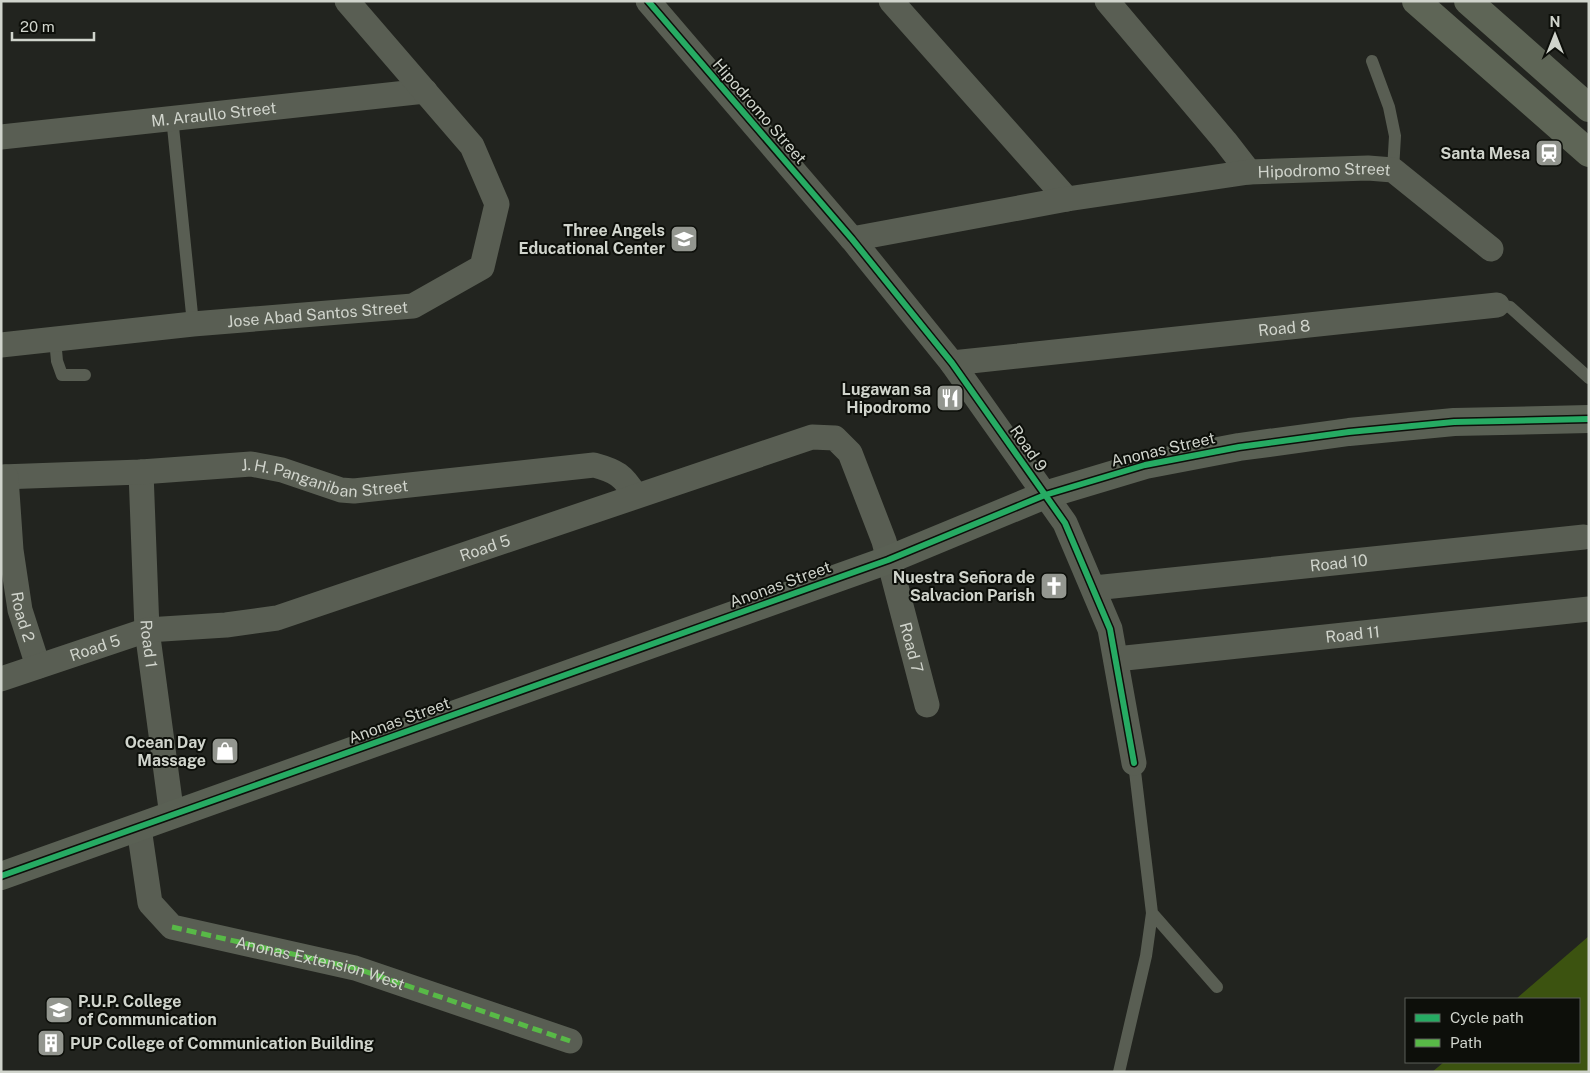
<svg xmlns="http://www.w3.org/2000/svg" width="1590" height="1073" font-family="'Public Sans',sans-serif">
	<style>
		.water { fill: #3c5310 }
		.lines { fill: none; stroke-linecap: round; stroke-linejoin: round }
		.lane { stroke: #595e53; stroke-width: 12 }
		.street { stroke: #595e53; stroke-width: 25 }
		.secondary { stroke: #5a6054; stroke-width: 28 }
		.highway { stroke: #5e6556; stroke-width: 28 }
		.quiet { stroke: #58b947; stroke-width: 5; stroke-dasharray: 10 5; stroke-linecap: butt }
		.cycleway-casing { stroke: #0d0f0a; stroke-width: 9 }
		.cycleway { stroke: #26ab63; stroke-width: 6 }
		.labels { text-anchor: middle; stroke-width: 4; stroke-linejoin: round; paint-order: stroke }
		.street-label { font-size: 16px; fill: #d0d4cc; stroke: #0d0f0a }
		.poi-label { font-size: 16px; font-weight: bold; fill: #d0d4cc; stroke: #0d0f0a; text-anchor: end }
	</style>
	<rect width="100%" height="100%" fill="#22241f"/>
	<path class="water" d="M1589 936V1072H1432L1444 1062H1579V999H1516Z"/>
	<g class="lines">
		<path class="lane" d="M1372 61 1389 107 1395 136 1393 170
			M172 117 193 324
			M1497 305 1510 307 1589 378
			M55 339 57 361 62 375H85
			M1152 913 1217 987
			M1119 1072 1146 956 1152 913 1134 763"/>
		<g class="street">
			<path d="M648 1 852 239 952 363 1065 523 1110 629 1134 763"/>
			<path d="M891 1 1067 199"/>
			<path d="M1107 1 1225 141 1249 172"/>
			<path id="s1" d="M1 137 425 91"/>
			<path id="s2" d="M852 239 1067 199 1249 172 1368 168 1393 170 1491 249"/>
			<path id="s3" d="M1 345 193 324 413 306 482 267 497 204 472 146 347 1"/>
			<path id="s4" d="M952 363 1497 305"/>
			<path id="s5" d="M141 472 147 630 172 816"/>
			<path id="s6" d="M1 477 141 472 251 464 282 470 341 490 354 491 594 465C616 471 623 475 635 495"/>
			<path id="s7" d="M6 477 11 550 20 610 38 666"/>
			<path id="s8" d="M1094 588 1584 537"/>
			<path id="s9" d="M1116 659 1589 609"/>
			<path id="s10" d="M1 679 147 630 226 625 277 618 812 437 835 438 850 453 884 541 927 705"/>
			<path id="s11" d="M139 828 150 903 172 927 355 968 570 1041"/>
		</g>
		<path class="secondary" d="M1 876 888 560 1045 495 1145 465 1239 447 1349 432 1454 422 1589 419"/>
		<path class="highway" d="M1416 1 1589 153
			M1468 1 1589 108"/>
		<path class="quiet" d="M172 927 355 968 570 1041"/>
		<defs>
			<path id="cycleway" d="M648 1 852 239 952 363 1065 523 1110 629 1134 763
				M1 876 888 560 1045 495 1145 465 1239 447 1349 432 1454 422 1589 419"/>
		</defs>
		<use href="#cycleway" class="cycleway-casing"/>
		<use href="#cycleway" class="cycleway"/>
	</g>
	<defs>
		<symbol id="station-square" viewBox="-11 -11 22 22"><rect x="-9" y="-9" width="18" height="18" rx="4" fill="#93968f" stroke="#0d0f0a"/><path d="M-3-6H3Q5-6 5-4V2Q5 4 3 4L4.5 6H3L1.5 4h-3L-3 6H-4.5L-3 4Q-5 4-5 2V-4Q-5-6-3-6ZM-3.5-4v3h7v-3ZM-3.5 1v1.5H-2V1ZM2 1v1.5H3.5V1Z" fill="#fff"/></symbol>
		<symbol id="school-square" viewBox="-11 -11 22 22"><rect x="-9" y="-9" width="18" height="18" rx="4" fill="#93968f" stroke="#0d0f0a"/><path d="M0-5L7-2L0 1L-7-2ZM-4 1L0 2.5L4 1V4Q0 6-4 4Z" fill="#fff"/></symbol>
		<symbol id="restaurant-square" viewBox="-11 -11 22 22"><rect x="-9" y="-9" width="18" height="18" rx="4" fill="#93968f" stroke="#0d0f0a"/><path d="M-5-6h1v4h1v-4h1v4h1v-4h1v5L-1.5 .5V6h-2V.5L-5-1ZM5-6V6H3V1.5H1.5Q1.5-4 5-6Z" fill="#fff"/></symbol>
		<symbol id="church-square" viewBox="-11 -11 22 22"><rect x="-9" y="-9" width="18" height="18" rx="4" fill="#93968f" stroke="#0d0f0a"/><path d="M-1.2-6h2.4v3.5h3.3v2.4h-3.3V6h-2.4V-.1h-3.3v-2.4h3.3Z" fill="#fff"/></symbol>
		<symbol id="shop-square" viewBox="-11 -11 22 22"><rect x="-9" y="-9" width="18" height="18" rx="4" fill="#93968f" stroke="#0d0f0a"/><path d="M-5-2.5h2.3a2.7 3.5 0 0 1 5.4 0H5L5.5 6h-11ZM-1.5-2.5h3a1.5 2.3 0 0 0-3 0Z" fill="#fff"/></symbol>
		<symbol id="university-square" viewBox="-11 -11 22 22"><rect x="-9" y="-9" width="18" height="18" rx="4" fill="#93968f" stroke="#0d0f0a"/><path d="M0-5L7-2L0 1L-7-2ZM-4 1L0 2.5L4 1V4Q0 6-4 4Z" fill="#fff"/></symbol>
		<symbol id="building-square" viewBox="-11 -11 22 22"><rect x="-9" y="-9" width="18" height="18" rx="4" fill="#93968f" stroke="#0d0f0a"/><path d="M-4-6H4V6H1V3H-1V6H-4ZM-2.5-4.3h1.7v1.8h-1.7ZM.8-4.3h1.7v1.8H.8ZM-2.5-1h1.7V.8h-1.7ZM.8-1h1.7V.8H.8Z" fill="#fff"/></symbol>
	</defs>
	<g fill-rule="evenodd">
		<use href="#station-square" x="1533" y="137" width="32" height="32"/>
		<use href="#school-square" x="668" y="223" width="32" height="32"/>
		<use href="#restaurant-square" x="934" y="382" width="32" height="32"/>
		<use href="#church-square" x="1038" y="570" width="32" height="32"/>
		<use href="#shop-square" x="209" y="735" width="32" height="32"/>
		<use href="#university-square" x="43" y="994" width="32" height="32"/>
		<use href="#building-square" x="35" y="1027" width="32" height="32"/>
	</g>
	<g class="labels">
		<g class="street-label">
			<text transform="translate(760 111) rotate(49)" y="6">Hipodromo Street</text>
			<text dy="6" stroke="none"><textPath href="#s1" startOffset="214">M. Araullo Street</textPath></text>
			<text dy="6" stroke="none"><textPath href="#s2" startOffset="478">Hipodromo Street</textPath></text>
			<text dy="6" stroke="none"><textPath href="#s3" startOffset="318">Jose Abad Santos Street</textPath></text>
			<text dy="6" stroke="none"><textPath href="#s4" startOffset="334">Road 8</textPath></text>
			<text transform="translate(1029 448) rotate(55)" y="6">Road 9</text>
			<text transform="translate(1163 449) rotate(-13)" y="6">Anonas Street</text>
			<text dy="6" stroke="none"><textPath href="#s6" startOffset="326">J. H. Panganiban Street</textPath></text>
			<text dy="6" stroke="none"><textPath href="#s10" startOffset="504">Road 5</textPath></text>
			<text dy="6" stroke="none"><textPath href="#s8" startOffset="246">Road 10</textPath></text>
			<text transform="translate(780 584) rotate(-20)" y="6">Anonas Street</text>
			<text dy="6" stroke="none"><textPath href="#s7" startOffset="141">Road 2</textPath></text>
			<text dy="6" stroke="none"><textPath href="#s9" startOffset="238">Road 11</textPath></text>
			<text dy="6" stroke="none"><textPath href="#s5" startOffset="172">Road 1</textPath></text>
			<text dy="6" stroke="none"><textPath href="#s10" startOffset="99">Road 5</textPath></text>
			<text dy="6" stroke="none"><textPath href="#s10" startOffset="1098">Road 7</textPath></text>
			<text transform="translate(399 720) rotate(-20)" y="6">Anonas Street</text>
			<text dy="6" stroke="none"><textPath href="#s11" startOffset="261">Anonas Extension West</textPath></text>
		</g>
		<g class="poi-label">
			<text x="1530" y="159">Santa Mesa</text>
			<text x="665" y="236">Three Angels<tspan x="665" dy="18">Educational Center</tspan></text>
			<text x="931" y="395">Lugawan sa<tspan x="931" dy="18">Hipodromo</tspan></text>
			<text x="1035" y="583">Nuestra Señora de<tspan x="1035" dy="18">Salvacion Parish</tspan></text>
			<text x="206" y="748">Ocean Day<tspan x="206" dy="18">Massage</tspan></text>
			<text x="78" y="1007" text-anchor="start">P.U.P. College<tspan x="78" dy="18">of Communication</tspan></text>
			<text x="70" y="1049" text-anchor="start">PUP College of Communication Building</text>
		</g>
	</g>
	<rect width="1590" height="1073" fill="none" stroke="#d0d4cc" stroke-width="5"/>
	<rect x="1405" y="998" width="175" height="65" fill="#0d0f0a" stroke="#5b5e58"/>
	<rect x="1415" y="1014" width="25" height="8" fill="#26ab63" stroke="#5b5e58"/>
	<text x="1450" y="1023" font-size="15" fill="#d0d4cc">Cycle path</text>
	<rect x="1415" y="1039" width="25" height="8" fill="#58b947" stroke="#5b5e58"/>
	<text x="1450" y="1048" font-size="15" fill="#d0d4cc">Path</text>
	<g transform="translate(1555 35)" stroke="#0d0f0a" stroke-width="4" paint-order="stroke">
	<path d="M0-4L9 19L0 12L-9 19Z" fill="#d0d4cc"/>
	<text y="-8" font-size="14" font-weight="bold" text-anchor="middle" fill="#d0d4cc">N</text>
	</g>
	<path d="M12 32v8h82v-8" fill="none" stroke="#d0d4cc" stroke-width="2.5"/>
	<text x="20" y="32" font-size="15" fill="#d0d4cc" stroke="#0d0f0a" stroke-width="4" paint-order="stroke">20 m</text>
</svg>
